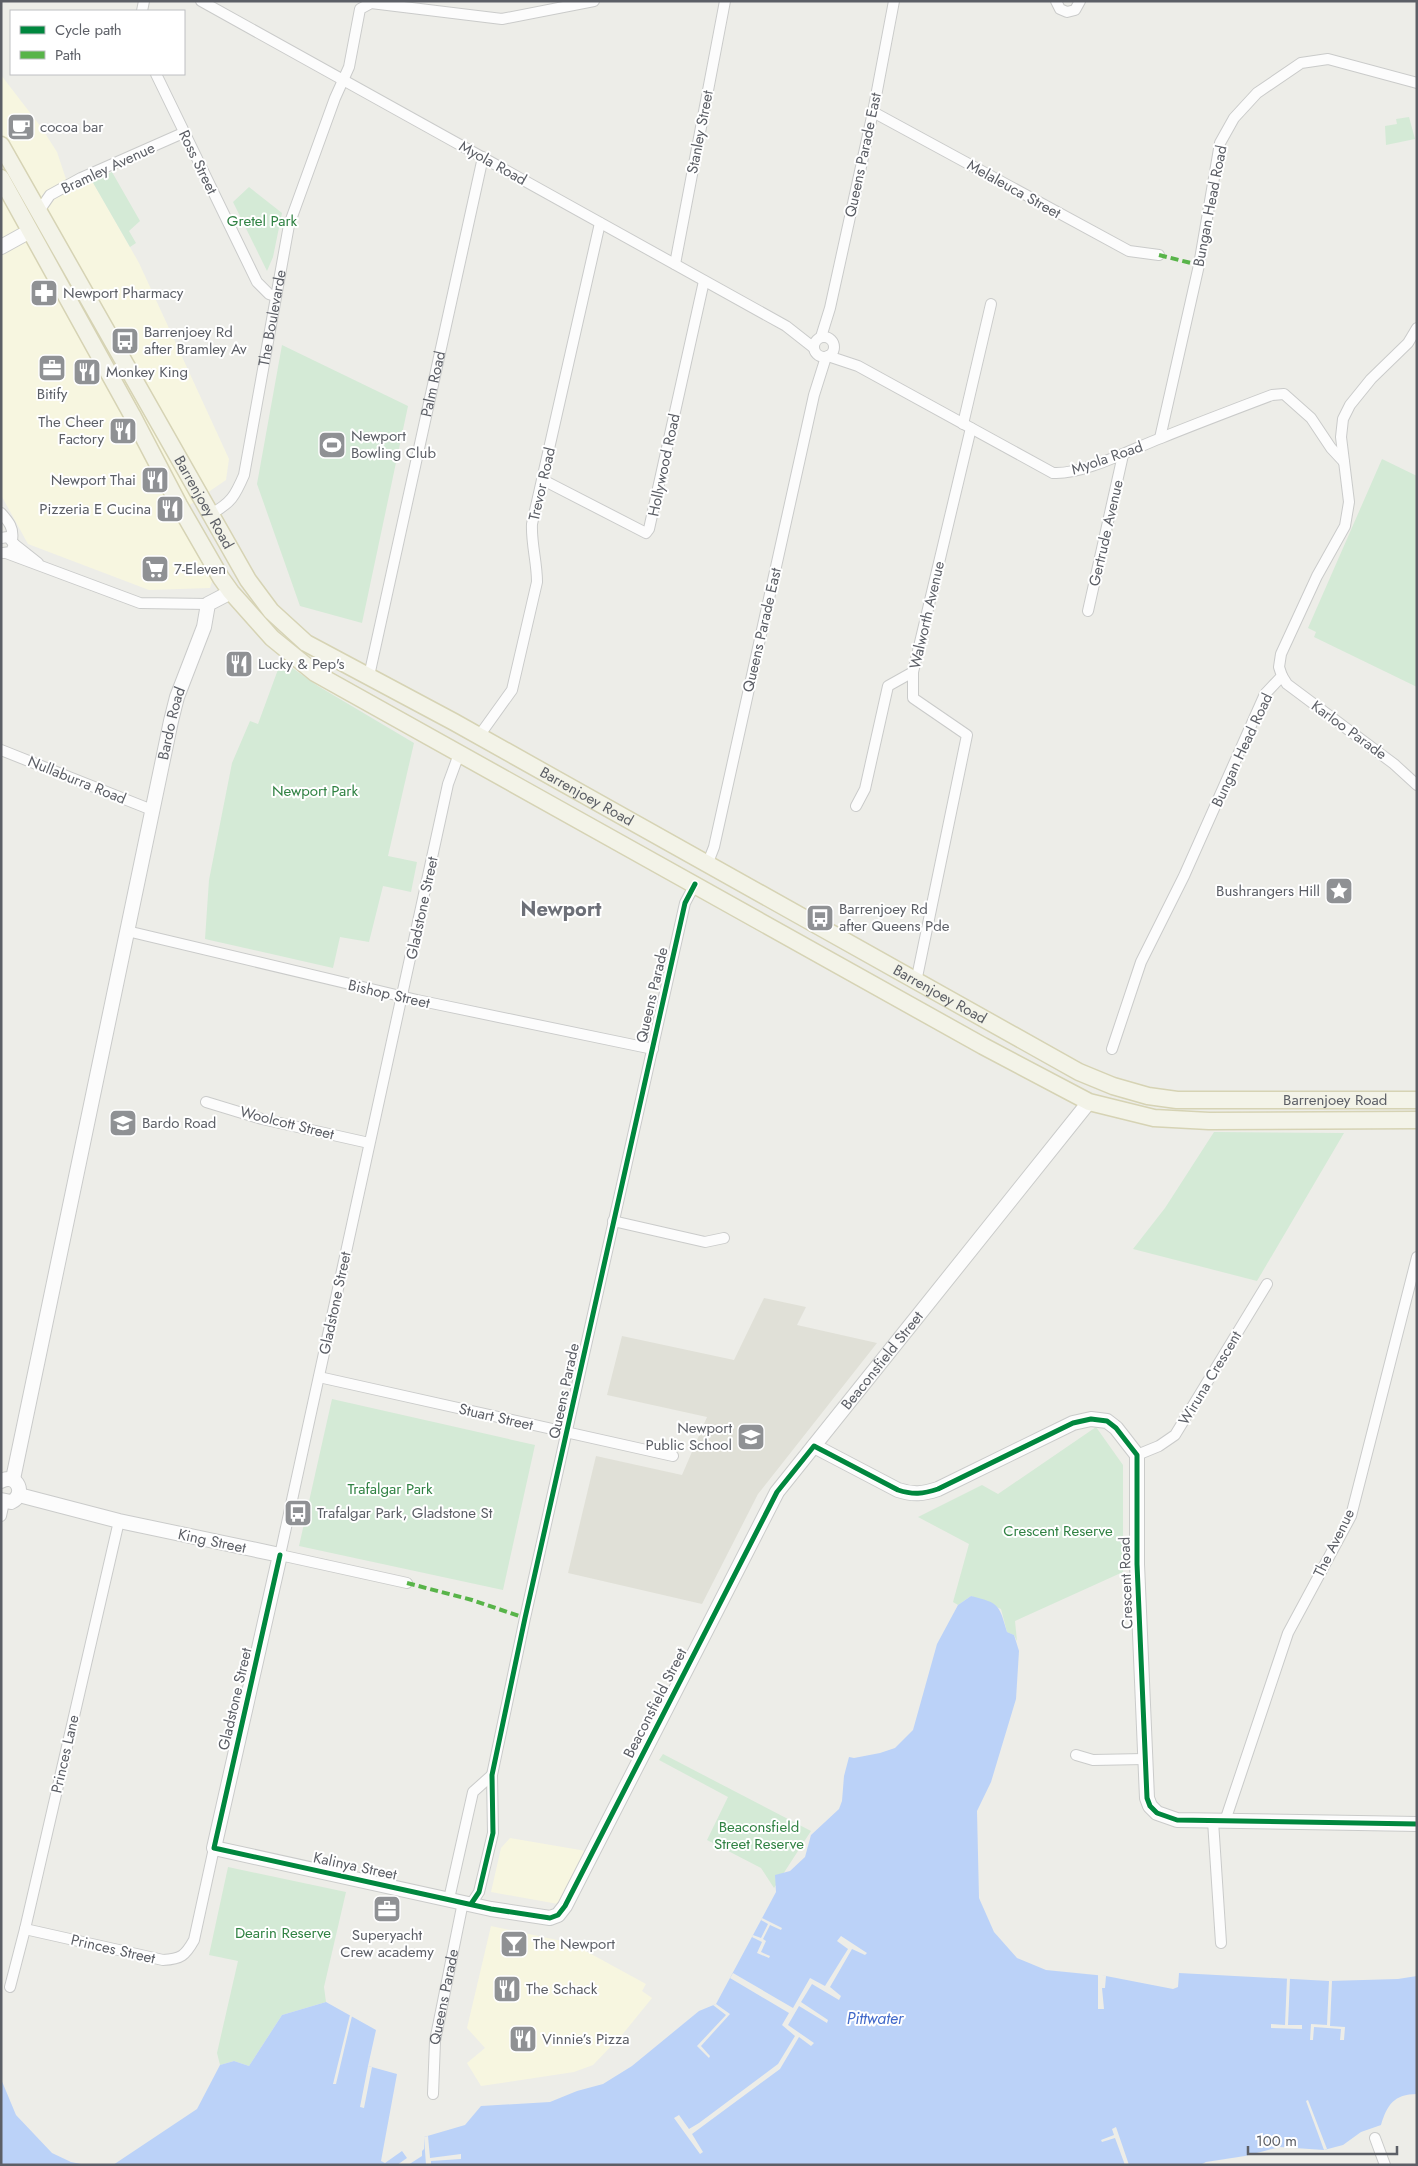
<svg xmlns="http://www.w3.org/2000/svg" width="1418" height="2166" font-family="Jost,sans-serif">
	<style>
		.commercial { fill: #f7f6e0 }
		.education { fill: #e0e0d7 }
		.green { fill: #d4ead6 }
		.water { fill: #bbd2f8 }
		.pier { fill: #edede8 }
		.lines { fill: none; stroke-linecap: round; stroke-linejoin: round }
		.ferry { stroke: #4169c9; stroke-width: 1; stroke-dasharray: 6 5; stroke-linecap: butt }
		.minor-casing { stroke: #cacbca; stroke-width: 12 }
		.tertiary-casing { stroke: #cacbca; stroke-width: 16 }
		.primary-casing { stroke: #d6d3b4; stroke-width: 19 }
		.minor { stroke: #fcfcfc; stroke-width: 10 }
		.tertiary { stroke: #fcfcfc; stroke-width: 14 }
		.primary { stroke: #f3f3e8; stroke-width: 16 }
		.quiet { stroke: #58b449; stroke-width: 4; stroke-dasharray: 8 4; stroke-linecap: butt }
		.cycleway-casing { stroke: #fff; stroke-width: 8 }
		.cycleway { stroke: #00873e; stroke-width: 5 }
		.labels { text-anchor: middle; stroke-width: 4; stroke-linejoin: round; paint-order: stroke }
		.poi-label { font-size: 15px; fill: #5c5f66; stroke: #fff; text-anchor: start }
		.street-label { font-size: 15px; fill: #5c5f66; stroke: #fff }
		.park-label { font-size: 15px; fill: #308243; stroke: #fff }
		.water-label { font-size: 16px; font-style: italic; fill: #4169c9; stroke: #fff }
		.district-label { font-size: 20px; font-weight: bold; fill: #6d7078; stroke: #fff }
	</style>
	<rect width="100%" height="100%" fill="#edede8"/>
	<path class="commercial" d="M1 75 41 127 57 152 66 179 86 170 139 263 229 459 226 480 175 515 212 581 210 588 149 590 28 544 1 495Z
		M510 1838 586 1851 558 1904 491 1892 501 1848Z
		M491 1926 571 1943 646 1984 642 1991 652 1998 622 2035 593 2065 574 2072 481 2086 467 2063 485 2048 467 2028Z"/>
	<path class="education" d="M764 1298 806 1307 797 1325 877 1343 758 1494 702 1604 568 1573 596 1456 682 1475 707 1417 607 1395 622 1336 734 1360Z"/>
	<path class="green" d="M1409 117 1415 139 1386 145 1385 126 1397 124 1396 119Z
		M112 172 140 221 129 231 136 243 130 247 92 181Z
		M249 187 282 213 273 257 267 271 233 202Z
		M282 345 408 406 362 623 300 606 257 484Z
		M1382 459 1417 476V687L1314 637 1316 632 1308 628Z
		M280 664 288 665 318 686 414 743 388 856 417 862 411 892 383 886 369 942 340 937 333 968 205 939 209 880 219 829 232 763 250 721 258 724Z
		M1214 1132 1344 1133 1257 1281 1133 1249 1165 1208Z
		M332 1399 535 1445 503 1590 299 1546Z
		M1096 1427 1123 1465V1572L1015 1621 1017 1641 1014 1635 1007 1632 1001 1609 971 1596 958 1605 953 1602 969 1544 918 1517 982 1485 998 1494Z
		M663 1754 811 1831 774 1888 761 1868 707 1840 728 1797 659 1760Z
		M228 1867 346 1892 324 1987 326 2002 282 2015 249 2066 234 2061 220 2065 217 2053 238 1961 209 1955Z"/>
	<path class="water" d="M971 1596C999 1603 999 1604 1007 1632L1014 1635 1019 1651 1016 1699 991 1782 977 1811 979 1898 994 1932 1017 1958 1046 1970 1106 1976 1173 1989 1178 1987 1179 1973 1329 1981 1398 1979 1417 1976V2094C1394 2094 1387 2105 1381 2125L1361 2132 1343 2145 1324 2150 1280 2147 1245 2156 1206 2162 1200 2165H408L422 2156V2151L424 2149V2137L465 2125 481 2106 550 2102 577 2091 603 2084 632 2066 699 2011 716 2004 776 1892 775 1875 790 1871 805 1857 811 1835 839 1809 842 1801 844 1776 849 1757 854 1758 880 1753 895 1748 913 1730 937 1644 958 1605Z
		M326 2002 376 2030 368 2066 397 2074 381 2161 385 2163 402 2151 407 2158 397 2165H113L197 2109 220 2065 234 2061 249 2066 282 2015Z
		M1 2079 16 2115 52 2153 71 2162 86 2165H1Z"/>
	<path class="pier" d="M762 1918 782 1928 781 1930 770 1925 763 1939 766 1941 761 1952 770 1956 769 1958 757 1953 762 1942 752 1937 753 1935 761 1938 768 1924 761 1920Z
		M841 1936 867 1953 865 1955 852 1949 830 1987 841 1996 839 2000 812 1984 801 2002 828 2020 827 2023 799 2006 788 2025 814 2043 811 2046 799 2037 780 2069 692 2134 703 2152 700 2154 674 2118 679 2115 689 2129 699 2123 778 2064 795 2036 782 2025 789 2013 730 1978 733 1973 793 2008 810 1978 825 1986 848 1949 837 1941Z
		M1098 1974 1106 1976 1105 1988H1102L1104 2009H1098Z
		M1287 1978H1290L1288 2025H1302V2029L1271 2028V2024L1285 2025Z
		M1329 1981H1332L1330 2026 1345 2027 1344 2040H1340L1341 2029 1314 2027 1313 2040H1310L1311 2024 1327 2025Z
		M716 2004 730 2014 701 2046 710 2056 709 2058 697 2046 726 2015 713 2005Z
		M350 2015 352 2016 336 2084H333Z
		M368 2066 372 2067 364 2108 360 2107Z
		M1308 2100 1327 2149 1324 2150 1306 2101Z
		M1116 2127 1129 2165H1125L1115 2138 1102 2142 1101 2140 1114 2135 1112 2129Z
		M428 2136 430 2158 461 2154V2159L431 2161V2164L426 2165 424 2137Z"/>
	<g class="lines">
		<path class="ferry" d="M428 2165V2164"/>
		<defs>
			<g id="minor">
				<path d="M201 1 786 326 814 348"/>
				<path d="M1056 1 1060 9 1067 12 1075 10 1080 1"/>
				<path d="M142 11 144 1"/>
				<path d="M156 74 257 282 269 294 275 296"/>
				<path d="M873 112 1129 251 1159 255"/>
				<path d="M39 211 50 195 81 178 183 133"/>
				<path d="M675 264 725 1"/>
				<circle cx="824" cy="347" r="10"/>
				<path d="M821 337 830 308 873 112 894 1"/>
				<path d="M828 356 858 366 1053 473C1083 475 1132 449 1161 438 1198 423 1235 409 1272 395L1284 394 1311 418 1331 448 1344 462"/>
				<path d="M963 424 991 304"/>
				<path d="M1160 438 1199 265 1220 143 1234 118 1257 93 1301 63 1328 59 1417 83"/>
				<path d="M543 480 646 533 649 529 704 281"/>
				<path d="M1 513C9 522 14 528 12 540"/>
				<path id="s1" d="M211 514C231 503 235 496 244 475L289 225 335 98 349 67 360 9 371 3 502 19 594 1"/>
				<path d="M1 538 8 537 14 544 11 552 3 553"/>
				<path d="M14 544 38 563"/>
				<path d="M6 553 140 603 208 604"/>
				<path d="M1088 611 1123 455"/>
				<path id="s2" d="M369 676 483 157"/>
				<path d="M1282 676 1287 684 1394 764 1417 785"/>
				<path d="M479 736 512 690 537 582C537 562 531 543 532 524L600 223"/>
				<path d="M1 750 152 810"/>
				<path d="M856 806 865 789 888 686 913 672"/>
				<path d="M707 865 714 847 814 395 826 357"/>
				<path d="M127 931 417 1000 653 1049"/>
				<path d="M916 982 967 735 913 698V672L971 428"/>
				<path d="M1112 1049 1141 962 1184 876 1265 694 1282 676 1279 667 1281 654 1317 576 1345 526 1349 502 1341 437 1343 419 1350 405 1371 379 1408 343 1417 328"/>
				<path d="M206 1102 262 1119 369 1143"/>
				<path d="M613 1221 705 1242 724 1238"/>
				<path d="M319 1377 673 1456"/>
				<path d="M1137 1455 1159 1446 1175 1435 1267 1284"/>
				<path d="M1 1516 4 1502"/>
				<path d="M407 1583 280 1555 448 784 459 754"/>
				<path d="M1076 1755 1093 1760 1144 1759"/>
				<path d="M1213 1821 1221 1943"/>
				<path d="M1225 1821 1288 1633 1351 1516 1417 1257"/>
				<path d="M449 1899 473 1792 492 1775"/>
				<path d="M471 1904 479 1892 493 1833 492 1775 525 1618 685 903 695 884"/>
				<path d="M25 1929 163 1960C181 1959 185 1956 194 1940L214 1848"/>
				<path d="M10 1987 25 1929 119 1521"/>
				<path id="s3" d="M433 2094 435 2041 463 1902"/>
				<path d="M1375 2138 1385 2165"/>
			</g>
			<g id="tertiary">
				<path d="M1 247 30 231"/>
				<path d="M814 1446 898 1490C913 1495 923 1494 938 1489L1073 1423 1091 1419 1107 1421 1116 1428 1137 1455V1564L1147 1798 1150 1806 1157 1813 1177 1820 1417 1824"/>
				<path id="s4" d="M13 1479 171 721 177 697 204 627 208 604 231 592"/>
				<path d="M1 1481C17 1472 27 1495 11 1502L1 1500"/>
				<path id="s5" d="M19 1495 119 1521 280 1555 214 1848 491 1909 550 1918 558 1915 565 1906 777 1492 1089 1102"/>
			</g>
			<g id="primary">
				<path id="s6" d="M1 145 248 580 271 611 306 643 454 722 1079 1072 1113 1086 1148 1096 1177 1100H1417"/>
				<path d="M1 178 132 415 179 505 221 578 231 592 272 638 315 673 983 1046 1089 1102 1154 1118 1209 1121 1417 1120"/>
			</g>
		</defs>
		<use href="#minor" class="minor-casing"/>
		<use href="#tertiary" class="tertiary-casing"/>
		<use href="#primary" class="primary-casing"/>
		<use href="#minor" class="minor"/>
		<use href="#tertiary" class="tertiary"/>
		<use href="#primary" class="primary"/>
		<path class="quiet" d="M1159 255 1199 265
			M407 1583 472 1600 525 1618"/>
		<defs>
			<path id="cycleway" d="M280 1555 214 1848 491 1909 550 1918 558 1915 565 1906 777 1492 814 1446 898 1490C913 1495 923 1494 938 1489L1073 1423 1091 1419 1107 1421 1116 1428 1137 1455V1564L1147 1798 1150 1806 1157 1813 1177 1820 1417 1824
				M471 1904 479 1892 493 1833 492 1775 525 1618 685 903 695 884"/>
		</defs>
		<use href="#cycleway" class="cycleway-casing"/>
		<use href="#cycleway" class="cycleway"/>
	</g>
	<defs>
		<symbol id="cafe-square" viewBox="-11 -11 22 22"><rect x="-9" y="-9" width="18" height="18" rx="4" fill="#8f9194" stroke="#fff"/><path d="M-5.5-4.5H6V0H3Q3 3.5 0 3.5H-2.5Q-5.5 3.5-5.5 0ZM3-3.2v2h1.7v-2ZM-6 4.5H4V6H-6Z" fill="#fff"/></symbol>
		<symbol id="pharmacy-square" viewBox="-11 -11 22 22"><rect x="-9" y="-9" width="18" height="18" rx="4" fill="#8f9194" stroke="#fff"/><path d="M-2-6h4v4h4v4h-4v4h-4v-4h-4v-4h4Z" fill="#fff"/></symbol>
		<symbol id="bus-square" viewBox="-11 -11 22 22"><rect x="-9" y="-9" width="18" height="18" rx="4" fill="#8f9194" stroke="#fff"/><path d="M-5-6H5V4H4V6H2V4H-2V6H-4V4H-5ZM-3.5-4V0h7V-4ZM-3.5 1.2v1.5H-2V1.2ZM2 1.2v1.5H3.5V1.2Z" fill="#fff"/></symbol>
		<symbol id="office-square" viewBox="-11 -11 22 22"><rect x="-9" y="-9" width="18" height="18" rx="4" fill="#8f9194" stroke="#fff"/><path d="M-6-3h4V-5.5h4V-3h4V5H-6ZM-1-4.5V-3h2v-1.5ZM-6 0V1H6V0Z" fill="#fff"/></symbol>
		<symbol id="restaurant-square" viewBox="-11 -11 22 22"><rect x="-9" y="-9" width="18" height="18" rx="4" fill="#8f9194" stroke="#fff"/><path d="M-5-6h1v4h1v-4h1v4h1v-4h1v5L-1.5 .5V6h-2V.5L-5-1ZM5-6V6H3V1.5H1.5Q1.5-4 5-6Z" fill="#fff"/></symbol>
		<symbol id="stadium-square" viewBox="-11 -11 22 22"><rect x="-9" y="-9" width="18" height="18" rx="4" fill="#8f9194" stroke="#fff"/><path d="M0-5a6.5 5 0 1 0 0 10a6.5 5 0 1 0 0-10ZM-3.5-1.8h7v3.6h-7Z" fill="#fff"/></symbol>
		<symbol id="supermarket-square" viewBox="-11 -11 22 22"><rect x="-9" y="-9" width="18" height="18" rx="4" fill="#8f9194" stroke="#fff"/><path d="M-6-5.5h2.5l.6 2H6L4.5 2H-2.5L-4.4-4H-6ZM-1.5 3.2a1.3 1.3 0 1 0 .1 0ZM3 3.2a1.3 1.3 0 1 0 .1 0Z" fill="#fff"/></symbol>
		<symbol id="sight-square" viewBox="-11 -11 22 22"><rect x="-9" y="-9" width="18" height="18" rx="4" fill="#8f9194" stroke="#fff"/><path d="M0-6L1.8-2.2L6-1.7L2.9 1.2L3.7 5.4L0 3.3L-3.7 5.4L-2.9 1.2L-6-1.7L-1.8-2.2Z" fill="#fff"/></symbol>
		<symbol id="school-square" viewBox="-11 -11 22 22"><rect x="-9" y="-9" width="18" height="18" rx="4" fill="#8f9194" stroke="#fff"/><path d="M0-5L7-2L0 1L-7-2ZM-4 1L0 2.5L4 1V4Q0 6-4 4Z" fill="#fff"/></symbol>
		<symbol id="bar-square" viewBox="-11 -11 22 22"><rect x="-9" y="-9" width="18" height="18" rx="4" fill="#8f9194" stroke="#fff"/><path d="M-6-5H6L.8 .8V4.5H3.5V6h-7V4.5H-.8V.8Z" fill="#fff"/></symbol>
	</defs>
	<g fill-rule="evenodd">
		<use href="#cafe-square" x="5" y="111" width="32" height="32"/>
		<use href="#pharmacy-square" x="28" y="277" width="32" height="32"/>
		<use href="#bus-square" x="109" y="325" width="32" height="32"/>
		<use href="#office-square" x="36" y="352" width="32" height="32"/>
		<use href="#restaurant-square" x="71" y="356" width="32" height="32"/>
		<use href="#restaurant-square" x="107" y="415" width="32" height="32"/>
		<use href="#stadium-square" x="316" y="429" width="32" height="32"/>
		<use href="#restaurant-square" x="139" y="464" width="32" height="32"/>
		<use href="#restaurant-square" x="154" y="493" width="32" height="32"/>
		<use href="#supermarket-square" x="139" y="553" width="32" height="32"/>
		<use href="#restaurant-square" x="223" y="648" width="32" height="32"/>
		<use href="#sight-square" x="1323" y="875" width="32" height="32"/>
		<use href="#bus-square" x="804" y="902" width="32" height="32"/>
		<use href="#school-square" x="107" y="1107" width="32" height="32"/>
		<use href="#school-square" x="735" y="1421" width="32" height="32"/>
		<use href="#bus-square" x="282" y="1497" width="32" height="32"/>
		<use href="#office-square" x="371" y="1893" width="32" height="32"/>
		<use href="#bar-square" x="498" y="1928" width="32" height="32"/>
		<use href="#restaurant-square" x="491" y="1973" width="32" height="32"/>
		<use href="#restaurant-square" x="507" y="2023" width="32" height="32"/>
	</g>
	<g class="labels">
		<g class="poi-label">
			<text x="40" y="132">cocoa bar</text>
			<text x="63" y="298">Newport Pharmacy</text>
			<text x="144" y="337">Barrenjoey Rd<tspan x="144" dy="17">after Bramley Av</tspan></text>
			<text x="106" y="377">Monkey King</text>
			<text x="52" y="399" text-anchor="middle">Bitify</text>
			<text x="104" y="427" text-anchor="end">The Cheer<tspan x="104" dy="17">Factory</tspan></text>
			<text x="351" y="441">Newport<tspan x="351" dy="17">Bowling Club</tspan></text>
			<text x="136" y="485" text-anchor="end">Newport Thai</text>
			<text x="151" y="514" text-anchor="end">Pizzeria E Cucina</text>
			<text x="174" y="574">7-Eleven</text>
			<text x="258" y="669">Lucky &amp; Pep's</text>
			<text x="1320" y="896" text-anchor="end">Bushrangers Hill</text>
			<text x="839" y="914">Barrenjoey Rd<tspan x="839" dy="17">after Queens Pde</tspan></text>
			<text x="142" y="1128">Bardo Road</text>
			<text x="732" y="1433" text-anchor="end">Newport<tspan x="732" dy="17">Public School</tspan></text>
			<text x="317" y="1518">Trafalgar Park, Gladstone St</text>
			<text x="387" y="1940" text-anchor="middle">Superyacht<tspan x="387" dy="17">Crew academy</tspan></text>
			<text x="533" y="1949">The Newport</text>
			<text x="526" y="1994">The Schack</text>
			<text x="542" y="2044">Vinnie’s Pizza</text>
		</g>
		<g class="street-label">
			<text transform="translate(700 132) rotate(-79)" y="5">Stanley Street</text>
			<text transform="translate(863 155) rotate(-78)" y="5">Queens Parade East</text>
			<text transform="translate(198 162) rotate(64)" y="5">Ross Street</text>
			<text transform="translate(493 163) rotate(29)" y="5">Myola Road</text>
			<text transform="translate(108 168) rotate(-25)" y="5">Bramley Avenue</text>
			<text transform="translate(1014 189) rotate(29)" y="5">Melaleuca Street</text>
			<text transform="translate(1210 206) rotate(-79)" y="5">Bungan Head Road</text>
			<text dy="5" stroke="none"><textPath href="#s1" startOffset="212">The Boulevarde</textPath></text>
			<text dy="5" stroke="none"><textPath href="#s2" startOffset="299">Palm Road</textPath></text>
			<text transform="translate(1107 458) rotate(-19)" y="5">Myola Road</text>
			<text transform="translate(664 465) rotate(-78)" y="5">Hollywood Road</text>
			<text transform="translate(542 484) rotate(-77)" y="5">Trevor Road</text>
			<text dy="5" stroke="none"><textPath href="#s6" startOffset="411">Barrenjoey Road</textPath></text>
			<text transform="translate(1106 533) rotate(-77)" y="5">Gertrude Avenue</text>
			<text transform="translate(927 615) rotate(-77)" y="5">Walworth Avenue</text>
			<text transform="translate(762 630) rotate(-77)" y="5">Queens Parade East</text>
			<text dy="5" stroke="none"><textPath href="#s4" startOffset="772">Bardo Road</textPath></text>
			<text transform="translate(1349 730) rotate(36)" y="5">Karloo Parade</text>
			<text transform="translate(1242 750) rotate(-65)" y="5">Bungan Head Road</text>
			<text transform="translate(77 780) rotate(22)" y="5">Nullaburra Road</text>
			<text dy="5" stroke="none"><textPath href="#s6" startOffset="906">Barrenjoey Road</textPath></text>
			<text transform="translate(422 908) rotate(-78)" y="5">Gladstone Street</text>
			<text transform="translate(389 994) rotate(13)" y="5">Bishop Street</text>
			<text transform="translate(652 995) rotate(-77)" y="5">Queens Parade</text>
			<text dy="5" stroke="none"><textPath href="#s6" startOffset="1311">Barrenjoey Road</textPath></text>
			<text dy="5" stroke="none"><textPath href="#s6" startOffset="1731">Barrenjoey Road</textPath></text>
			<text transform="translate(287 1123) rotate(14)" y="5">Woolcott Street</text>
			<text transform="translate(335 1303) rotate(-78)" y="5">Gladstone Street</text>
			<text dy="5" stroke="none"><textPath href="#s5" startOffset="1565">Beaconsfield Street</textPath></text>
			<text transform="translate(1210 1378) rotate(-59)" y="5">Wiruna Crescent</text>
			<text transform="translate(564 1391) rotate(-78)" y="5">Queens Parade</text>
			<text transform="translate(496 1417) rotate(13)" y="5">Stuart Street</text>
			<text transform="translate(212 1541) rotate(12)" y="5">King Street</text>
			<text transform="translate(1334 1543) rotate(-64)" y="5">The Avenue</text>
			<text transform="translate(1126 1583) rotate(-92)" y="5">Crescent Road</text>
			<text transform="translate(235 1699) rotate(-77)" y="5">Gladstone Street</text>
			<text transform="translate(655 1703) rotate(-63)" y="5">Beaconsfield Street</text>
			<text transform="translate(65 1754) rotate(-77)" y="5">Princes Lane</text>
			<text transform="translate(355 1866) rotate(12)" y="5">Kalinya Street</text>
			<text transform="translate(113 1949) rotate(13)" y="5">Princes Street</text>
			<text dy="5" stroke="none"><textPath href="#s3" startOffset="98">Queens Parade</textPath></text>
		</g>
		<g class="park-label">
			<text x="262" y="226">Gretel Park</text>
			<text x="315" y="796">Newport Park</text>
			<text x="390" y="1494">Trafalgar Park</text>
			<text x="1058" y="1536">Crescent Reserve</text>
			<text x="759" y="1832">Beaconsfield<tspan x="759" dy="17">Street Reserve</tspan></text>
			<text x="283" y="1938">Dearin Reserve</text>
		</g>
		<g class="water-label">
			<text x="875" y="2024">Pittwater</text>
		</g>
		<g class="district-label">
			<text x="561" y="916">Newport</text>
		</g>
	</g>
	<rect width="1418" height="2166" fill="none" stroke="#5c5f66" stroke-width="5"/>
	<rect x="10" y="10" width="175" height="65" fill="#ffffff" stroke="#bebfc2"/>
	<rect x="20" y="26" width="25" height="8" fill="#00873e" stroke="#bebfc2"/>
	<text x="55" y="35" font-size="15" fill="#5c5f66">Cycle path</text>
	<rect x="20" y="51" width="25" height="8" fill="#58b449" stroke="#bebfc2"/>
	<text x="55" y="60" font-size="15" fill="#5c5f66">Path</text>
	<path d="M1248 2146v8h149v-8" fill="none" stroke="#5c5f66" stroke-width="2.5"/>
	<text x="1256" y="2146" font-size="15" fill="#5c5f66" stroke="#ffffff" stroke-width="4" paint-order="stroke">100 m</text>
</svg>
